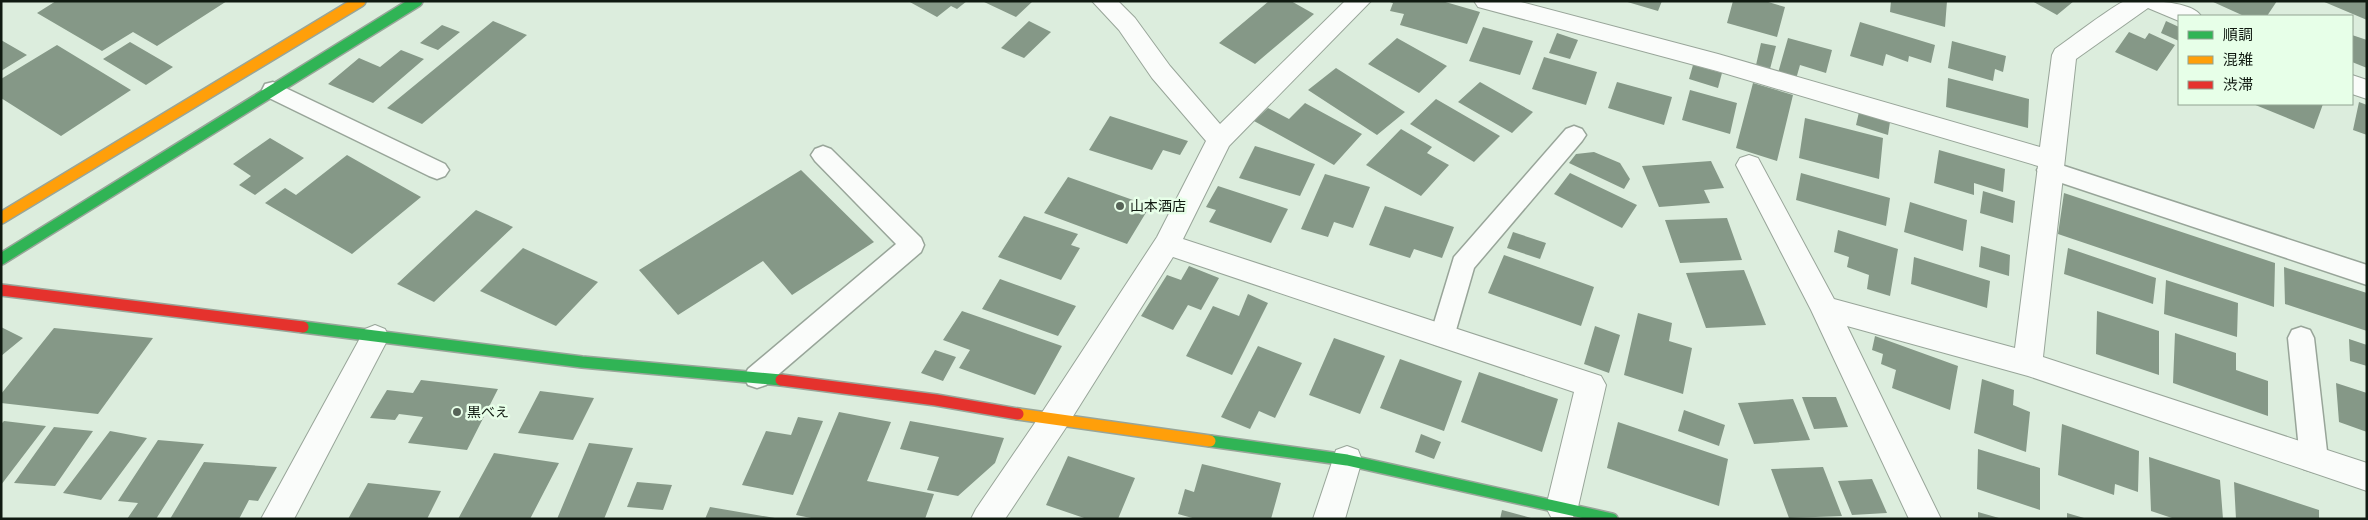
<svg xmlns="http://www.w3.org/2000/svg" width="2368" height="520" font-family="'Archivo Narrow','Noto Sans JP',sans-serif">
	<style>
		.building { fill: #859887 }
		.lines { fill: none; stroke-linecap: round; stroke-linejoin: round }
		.lane-casing { stroke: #98a599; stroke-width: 3 }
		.street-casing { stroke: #98a599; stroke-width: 2 }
		.fast-casing { stroke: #98a599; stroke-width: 14 }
		.slow-casing { stroke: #98a599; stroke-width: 14 }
		.jam-casing { stroke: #98a599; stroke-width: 14 }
		.lane { fill: #fafcfa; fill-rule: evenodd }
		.street { fill: #fafcfa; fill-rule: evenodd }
		.fast { stroke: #30b455; stroke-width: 11 }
		.slow { stroke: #ff9f0a; stroke-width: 11 }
		.jam { stroke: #e5322d; stroke-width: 11 }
		.poi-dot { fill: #576458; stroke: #e7ffe8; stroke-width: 2 }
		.labels { text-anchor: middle; stroke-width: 5; stroke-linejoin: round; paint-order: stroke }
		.poi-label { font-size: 14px; fill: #101a11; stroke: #e7ffe8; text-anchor: start }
	</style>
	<rect width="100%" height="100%" fill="#dceddd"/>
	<path class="building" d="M56 1H227L157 46 133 32 102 51 37 13Z
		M908 1H967L957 9 951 6 937 17Z
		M982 1H1033L1016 17Z
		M1269 1H1291L1314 14 1255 64 1219 43Z
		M1387 1H1442L1480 12 1467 44 1400 25 1404 14 1390 11 1393 3Z
		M1624 1H1662L1658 11Z
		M1733 1H1765L1785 7 1777 37 1727 23Z
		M1891 1H1947L1945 27 1890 12Z
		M2032 1H2074L2057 15Z
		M2211 1H2277L2267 16H2244Z
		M2322 1H2367V20Z
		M493 21 527 35 422 124 387 108Z
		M1029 21 1051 32 1024 58 1001 48Z
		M2166 21 2179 27V41L2161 33Z
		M1860 22 1935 45 1931 63 1909 56 1908 62 1886 54 1883 66 1850 56Z
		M442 25 460 32 438 50 420 43Z
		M1483 27 1533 41 1520 75 1469 61Z
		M2129 32 2145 39 2149 33 2175 45 2157 71 2115 52Z
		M1557 33 1578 40 1570 59 1549 53Z
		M2352 35 2367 40V68L2352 62Z
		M1397 38 1447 66 1419 93 1368 64Z
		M1788 38 1832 50 1826 73 1800 65 1796 79 1778 73Z
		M1 40 27 55 1 71Z
		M1952 41 2006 56 2003 72 1995 69 1993 81 1948 68Z
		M130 42 173 67 146 85 103 59Z
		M1761 43 1776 46 1770 69 1756 65Z
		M57 45 131 90 61 136 1 98V79Z
		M401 50 424 59 373 103 328 84 359 58 380 67Z
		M1544 57 1597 72 1586 105 1532 89Z
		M1693 65 1722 73 1718 88 1689 79Z
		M1336 68 1405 112 1377 135 1308 90Z
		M1948 78 2029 99 2028 128 1946 107Z
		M1480 82 1533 112 1512 133 1458 102Z
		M1617 82 1672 97 1664 125 1608 108Z
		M1753 83 1793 95 1777 161 1736 148Z
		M1690 90 1737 103 1730 134 1682 120Z
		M1436 99 1500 136 1474 162 1410 124Z
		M2359 102 2367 105V135L2353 130Z
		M1305 103 1362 134 1334 165 1254 121 1268 108 1289 119Z
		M2253 104H2323L2314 129Z
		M1859 112 1890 122 1888 135 1856 125Z
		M1110 116 1188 141 1180 155 1163 150 1152 170 1089 150Z
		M1805 118 1883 138 1879 179 1799 158Z
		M1401 129 1432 147 1427 153 1449 165 1421 196 1366 165Z
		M270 138 304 158 255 195 239 185 251 176 233 164Z
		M1255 146 1315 164 1300 196 1239 178Z
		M1939 150 2005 169 2003 192 1974 183V195L1934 183Z
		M1594 152 1620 163 1630 179 1624 189 1569 163 1576 154Z
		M347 155 421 197 352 254 265 203 285 188 296 195Z
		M1711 161 1724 188 1704 190 1710 203 1659 207 1642 166Z
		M801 170 874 242 792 295 763 261 678 315 639 270Z
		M1570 173 1637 205 1622 228 1554 194Z
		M1801 173 1890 198 1886 226 1796 200Z
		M1325 174 1370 187 1353 228 1334 222 1328 237 1301 229Z
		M1068 177 1150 206 1127 244 1044 213Z
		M1218 186 1288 209 1271 243 1209 222 1216 210 1206 207Z
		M1983 191 2015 201 2013 223 1980 213Z
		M2064 193 2275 263 2274 307 2058 234Z
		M1910 202 1967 220 1963 251 1904 232Z
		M1385 206 1454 227 1442 258 1414 249 1410 258 1369 245Z
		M476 210 513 227 434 302 397 284Z
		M1024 216 1078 234 1071 245 1080 248 1061 280 998 257Z
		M1727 218 1742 260 1680 263 1665 220Z
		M1838 230 1898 249 1890 296 1867 289 1869 275 1847 267 1849 257 1834 252Z
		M1513 232 1546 243 1540 259 1507 248Z
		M1981 246 2010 255 2009 276 1979 267Z
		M523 248 598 282 556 326 480 291Z
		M2068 248 2156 278 2153 304 2064 274Z
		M1504 255 1594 287 1581 326 1488 293Z
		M1914 257 1990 281 1987 308 1911 284Z
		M1189 266 1219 278 1201 310 1188 305 1173 330 1141 316 1167 275 1181 280Z
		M2284 267 2367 293V331L2285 304Z
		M1744 270 1766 325 1706 328 1686 273Z
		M1000 279 1076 306 1058 336 982 309Z
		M2166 280 2238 303 2237 337 2164 314Z
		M1248 294 1268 303 1232 375 1186 356 1213 306 1239 316Z
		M962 311 1062 346 1035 395 959 368 970 350 943 340Z
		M2097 311 2159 331V375L2096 354Z
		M1638 313 1672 323 1669 341 1692 348 1683 394 1624 375Z
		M1595 326 1620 335 1609 373 1584 364Z
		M1 327 23 338 1 356Z
		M54 328 153 338 98 414 1 403V394Z
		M2175 333 2236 353V370L2268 381V416L2173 383Z
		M1875 336 1958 366 1950 410 1892 388 1896 370 1881 364 1883 354 1872 350Z
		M1334 338 1385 356 1360 414 1309 395Z
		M2349 339 2367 345V366L2350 361Z
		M1258 346 1302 363 1275 418 1259 411 1250 429 1221 417Z
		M935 350 956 357 943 381 921 373Z
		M1400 359 1462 381 1444 431 1380 408Z
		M1479 372 1558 399 1542 452 1461 422Z
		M1982 379 2014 390 2013 405 2030 412 2026 452 1974 433Z
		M421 380 498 389 467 450 408 443 423 417 399 414 395 420 370 418 387 390 413 393Z
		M2336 383 2367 393V432L2339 422Z
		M540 391 594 398 573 440 518 433Z
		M1802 397H1836L1848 427 1814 429Z
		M1793 399 1810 440 1754 444 1738 403Z
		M1684 410 1725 425 1719 446 1678 431Z
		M839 412 891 422 867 481 934 494 925 519H816L796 515Z
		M798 417 823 421 793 495 742 485 766 431 791 435Z
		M4 421 46 426 1 485V424Z
		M910 421 1004 438 995 463 958 496 927 490 939 457 900 449Z
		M1618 422 1728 459 1719 506 1607 468Z
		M2062 424 2139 451 2138 492 2115 484 2114 495 2058 475Z
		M54 427 93 431 55 486 14 483Z
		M110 431 147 438 101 500 63 493Z
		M1421 434 1441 442 1434 459 1415 452Z
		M158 440 204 444 156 519H127L138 503 118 501Z
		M589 443 633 448 604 519H557Z
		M1978 449 2040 468V510L1977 489Z
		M494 453 559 463 530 519H458Z
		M1068 456 1135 478 1118 519H1087L1046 505Z
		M2149 457 2220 480 2223 519H2175L2151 511Z
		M204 462 277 467 258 501 249 500 239 519H170Z
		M1202 464 1281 483 1271 519H1196L1178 514 1185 489 1194 492Z
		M1823 467 1842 516 1789 518 1771 469Z
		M1872 479 1887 513 1852 515 1838 481Z
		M637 482 672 485 663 510 627 507Z
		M2234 482 2319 510V519H2236Z
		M368 483 441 491 427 519H348Z
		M710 507 775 518V519H705Z
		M1502 510 1531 518V519H1500Z
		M1978 512 1999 518V519H1978Z
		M2067 513 2084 518V519H2067Z"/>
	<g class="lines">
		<defs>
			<path id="lane" d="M273 82 445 164 449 170 445 176 437 179 429 176 265 96 262 90 265 84Z
				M1574 126 1582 129 1586 135 1582 141 1474 268 1452 344 1443 347 1434 344 1430 336 1454 257 1566 129Z
				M823 146 831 149 921 238 924 245 921 252 766 385 757 388 748 385 744 377 748 369 896 244 815 161 811 155 815 149Z
				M2049 161 2367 265V285L2041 176 2037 170 2041 164Z
				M2301 327 2310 330 2314 338 2328 460 2324 469 2314 472 2304 469 2300 460 2288 338 2292 330Z"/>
			<path id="street" d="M1092 1H1118L1135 18 1170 66 1220 124 1345 1H1371L1229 146 1183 239 1601 376 1606 385 1578 507 1573 517H1551L1546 507 1574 392 1173 257 1065 429 1005 519H971L976 509 1043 411 1157 237 1206 141 1152 78 1119 30Z
				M1474 1H1517L1718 54 2040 147 2052 55 2055 49C2068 40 2115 4 2125 1 2142 0 2192 0 2201 16H2179V21L2148 8 2076 59 2043 357 2367 463V491L2028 376 1847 326 1941 519H1909L1811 310 1736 165 1740 158 1749 155 1758 158 1834 299 2015 348 2038 166 1717 71 1478 7Z
				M2352 75 2367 80V99L2352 94Z
				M375 325 385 329 389 337 294 519H261L365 329Z
				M1347 446 1358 450 1362 460 1345 519H1313L1336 450Z"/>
			<path id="fast" d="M1 259 417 1
				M303 327 582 362 781 380
				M1210 441 1347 460 1612 519"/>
			<path id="slow" d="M1 218 360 1
				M1018 414 1210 441"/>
			<path id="jam" d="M1 290 303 327
				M781 380 936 400 1018 414"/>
		</defs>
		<use href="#lane" class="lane-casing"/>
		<use href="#street" class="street-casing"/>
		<use href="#fast" class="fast-casing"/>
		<use href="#slow" class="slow-casing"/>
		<use href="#jam" class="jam-casing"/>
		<use href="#lane" class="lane"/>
		<use href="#street" class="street"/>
		<use href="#fast" class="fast"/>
		<use href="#slow" class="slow"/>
		<use href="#jam" class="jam"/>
	</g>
	<g class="poi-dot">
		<circle cx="1120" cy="206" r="5"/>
		<circle cx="457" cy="412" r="5"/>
	</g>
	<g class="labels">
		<g class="poi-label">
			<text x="1130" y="211">山本酒店</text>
			<text x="467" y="417">黒べえ</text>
		</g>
	</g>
	<rect width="2368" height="520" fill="none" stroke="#101a11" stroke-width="5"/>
	<rect x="2178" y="15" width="175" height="90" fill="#e7ffe8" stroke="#91a392"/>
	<rect x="2188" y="31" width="25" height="8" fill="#30b455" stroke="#91a392"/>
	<text x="2223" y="40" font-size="15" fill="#101a11">順調</text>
	<rect x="2188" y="56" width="25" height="8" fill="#ff9f0a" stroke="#91a392"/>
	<text x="2223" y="65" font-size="15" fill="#101a11">混雑</text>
	<rect x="2188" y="81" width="25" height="8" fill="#e5322d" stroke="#91a392"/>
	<text x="2223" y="90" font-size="15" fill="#101a11">渋滞</text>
</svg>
